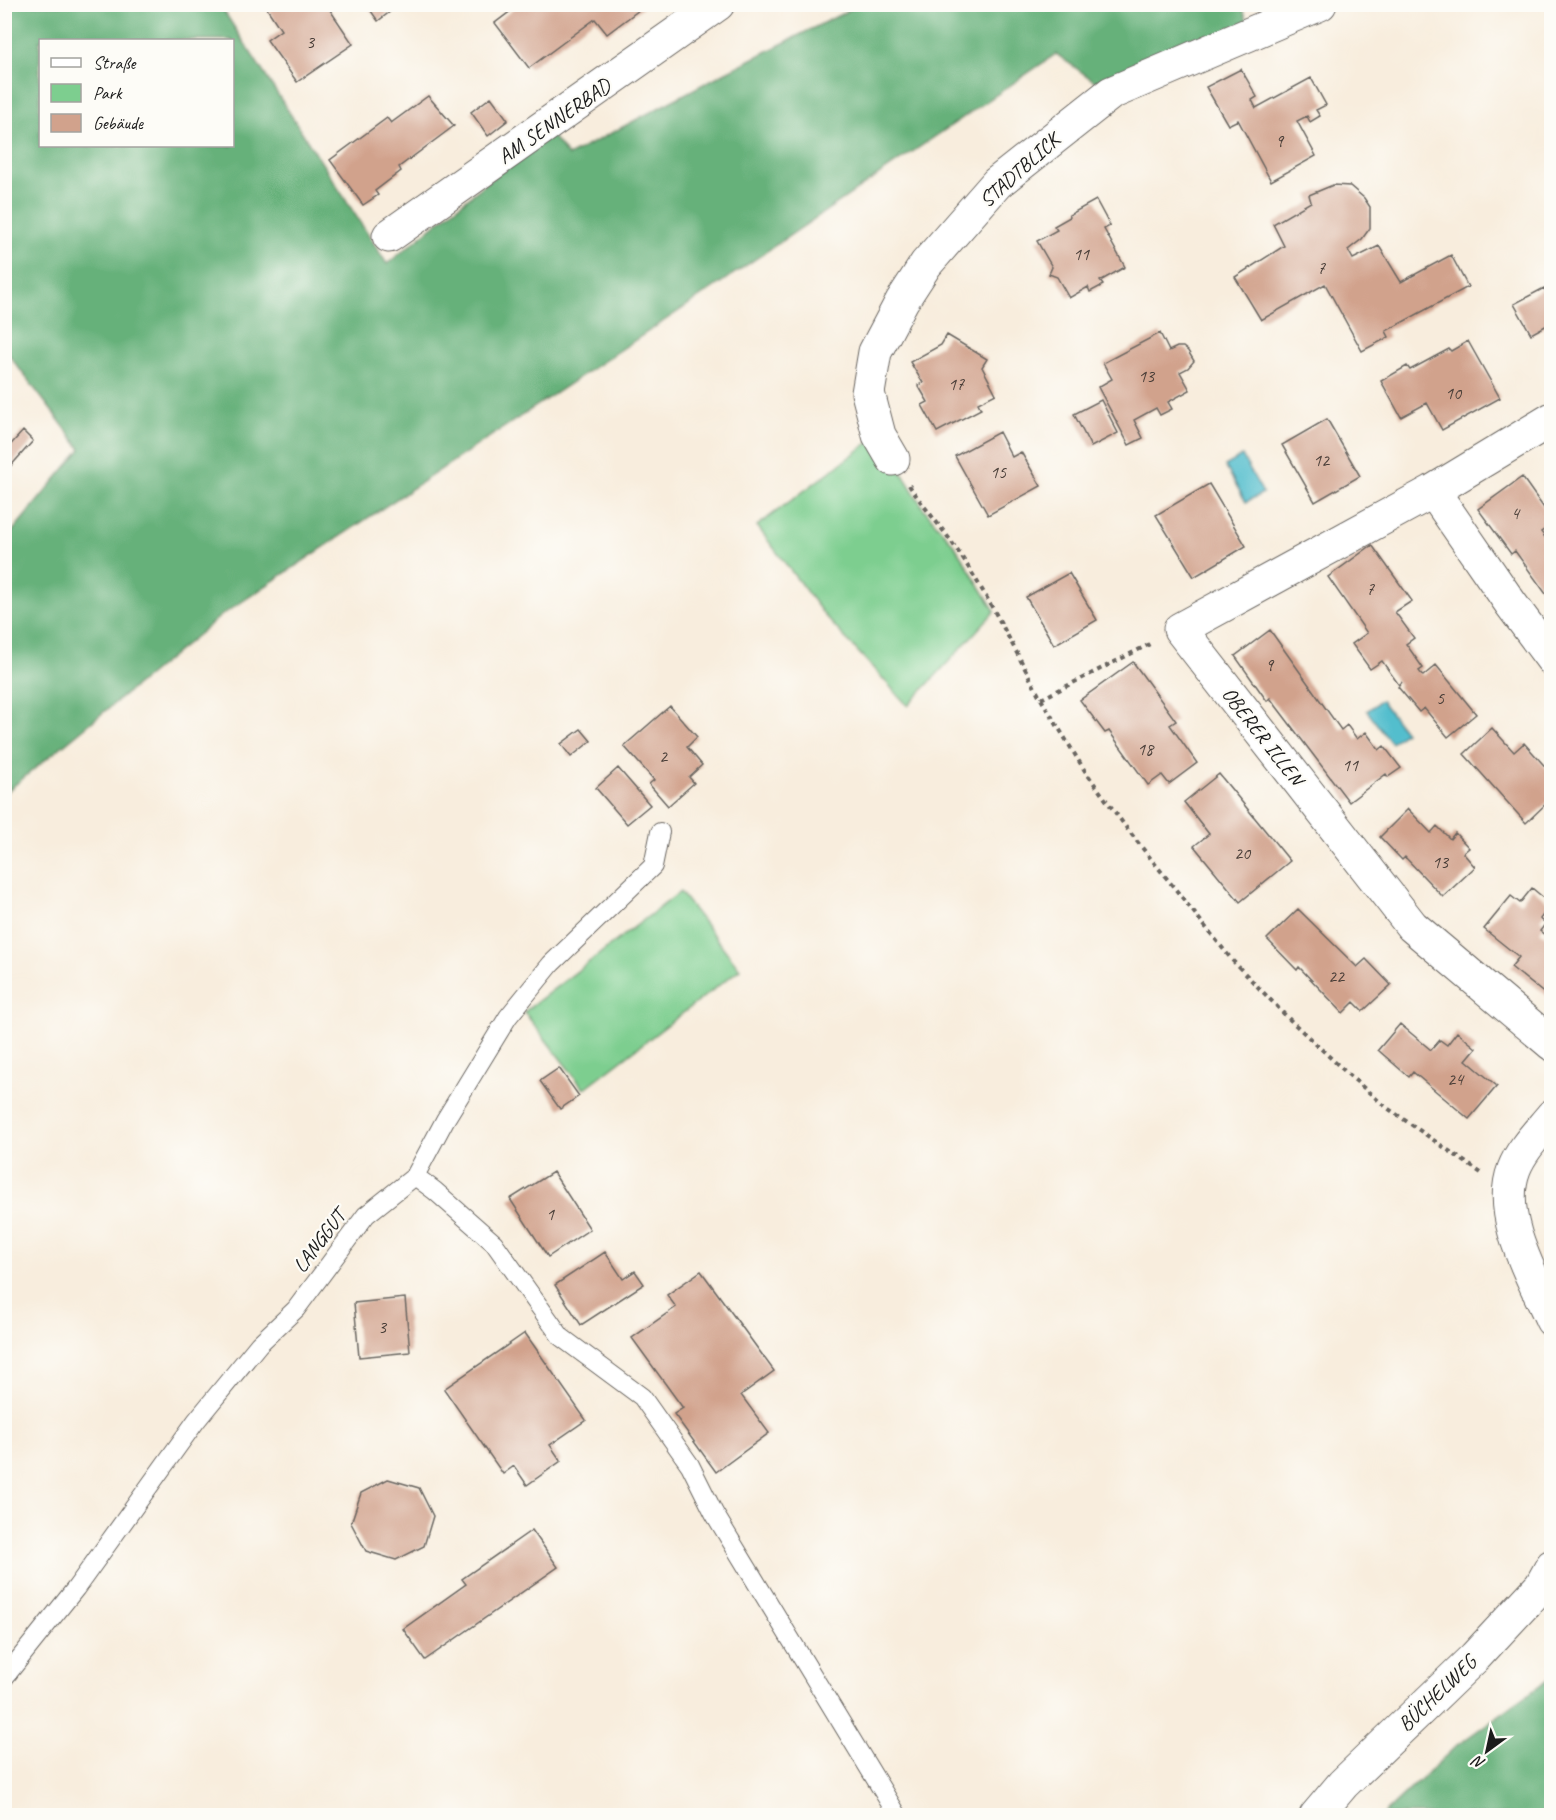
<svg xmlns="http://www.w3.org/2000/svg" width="1556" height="1820" font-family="Caveat,sans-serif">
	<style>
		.green { fill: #7dce8f; stroke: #4c7556; stroke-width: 1.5 }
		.forest { fill: #66b17a; stroke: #41664b; stroke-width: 1.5; fill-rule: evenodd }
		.water { fill: #52becd; stroke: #376d74; stroke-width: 1.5 }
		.building { fill: #d1a28c }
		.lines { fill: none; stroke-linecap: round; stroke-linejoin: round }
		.lane-casing { stroke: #696560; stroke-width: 20 }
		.street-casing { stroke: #696560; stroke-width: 35 }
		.path { stroke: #696560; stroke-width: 4; stroke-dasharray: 4.5 4.5; stroke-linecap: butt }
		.lane { stroke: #fff; stroke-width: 18 }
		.street { stroke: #fff; stroke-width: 33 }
		.labels { text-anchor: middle; stroke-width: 4.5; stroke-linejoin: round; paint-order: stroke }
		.number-label { font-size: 18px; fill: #493e38 }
		.street-label { font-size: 21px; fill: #1c1c1c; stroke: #fdfcf7 }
	</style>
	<rect width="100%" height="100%" fill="#fdfcf7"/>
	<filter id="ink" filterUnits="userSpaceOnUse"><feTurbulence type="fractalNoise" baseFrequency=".0167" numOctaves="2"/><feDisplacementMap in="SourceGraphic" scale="12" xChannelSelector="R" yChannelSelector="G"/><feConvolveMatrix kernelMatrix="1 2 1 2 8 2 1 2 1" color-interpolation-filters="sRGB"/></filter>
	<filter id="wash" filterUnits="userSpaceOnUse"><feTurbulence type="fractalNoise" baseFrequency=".008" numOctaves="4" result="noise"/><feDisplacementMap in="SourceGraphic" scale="24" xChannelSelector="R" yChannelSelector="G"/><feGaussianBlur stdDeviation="1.35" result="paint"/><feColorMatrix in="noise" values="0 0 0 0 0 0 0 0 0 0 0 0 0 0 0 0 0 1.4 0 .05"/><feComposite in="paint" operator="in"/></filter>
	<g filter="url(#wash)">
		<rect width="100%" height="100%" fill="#f8eddd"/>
		<path class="green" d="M879 435 924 509 955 546 995 611 908 706 825 616 757 526Z
			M680 892 740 969 584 1089 524 1012Z"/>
		<path class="forest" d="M5 5H220L387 264 549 132 568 156 726 72 859 5H1241L1252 32 1111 93 1056 54 694 301 222 615 5 793V540L81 449 5 350ZM40 40H232V146H40Z
			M1551 1678V1815H1383L1456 1746Z"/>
		<path class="water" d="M1242 456 1263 493 1246 502 1225 466Z
			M1381 700 1405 732 1391 743 1367 711Z"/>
		<g id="blocks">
			<path class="building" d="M264 4H326L353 44 297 82 267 40 281 30Z
				M366 4H387L391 11 378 21Z
				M520 4H647L607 34 595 19 529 68 495 23Z
				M1241 69 1257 97 1252 100 1256 108 1311 78 1326 105 1316 110 1320 116 1310 122 1307 116 1297 121 1316 156 1271 181 1238 120 1228 125 1206 87Z
				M428 96 454 126 399 167 401 171 375 191 378 195 363 205 330 160 387 118 391 123Z
				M491 97 508 120 488 136 471 112Z
				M1333 185 1350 186 1364 198 1370 207V228L1362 239 1348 250 1353 259 1379 246 1401 282 1451 255 1468 287 1386 331 1389 337 1362 351 1325 284 1261 320 1235 277 1284 246 1273 224 1311 202 1309 195Z
				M1096 200 1110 226 1104 229 1125 267 1100 281 1103 285 1090 292 1088 287 1069 298 1057 277 1049 274 1052 267 1037 241 1057 230 1054 226 1070 217 1069 215Z
				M1544 288 1550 299H1551V323L1531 334 1514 304Z
				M1160 333 1169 351 1177 347H1183L1188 351 1194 361 1188 368 1180 372 1190 390 1168 402 1172 409 1160 415 1156 408 1134 420 1143 438 1129 445 1098 387 1112 379 1103 363Z
				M947 335 987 359 982 367 996 394 978 403 981 409 937 432 922 405 928 402 918 385 923 383 910 362 941 345Z
				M1468 341 1500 398 1442 430 1427 403 1401 417 1381 381 1407 366 1410 370 1449 349 1451 351Z
				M1101 400 1118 433 1091 447 1074 414Z
				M1327 419 1360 476 1315 502 1282 445Z
				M23 431 33 441 8 469 4 466V452Z
				M999 432 1012 457 1021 452 1041 486 988 515 955 456Z
				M1522 477 1551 518V525L1541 532 1551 545V601L1515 551 1511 554 1478 509Z
				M1209 484 1246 546 1194 577 1156 515Z
				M1372 545 1412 601 1395 612 1414 638 1406 644 1423 668 1419 671 1423 676 1436 665 1476 714 1448 737 1424 708 1419 712 1398 687 1402 682 1399 685 1382 661 1370 669 1352 644 1367 633 1328 577Z
				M1069 573 1097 620 1054 645 1026 597Z
				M1270 630 1341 730 1347 725 1357 739 1366 732 1379 750 1384 746 1401 768 1388 777 1386 774 1349 802 1270 698 1267 701 1235 656Z
				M1133 662 1176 721 1170 725 1197 763 1169 784 1162 775 1148 785 1109 731 1105 733 1080 700Z
				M670 706 697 737 687 747 702 765 689 777 694 783 668 806 649 784 654 780 624 746Z
				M1492 728 1514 752 1524 743 1551 773V799L1526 823 1464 754Z
				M581 729 591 741 571 757 561 744Z
				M618 768 650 805 627 824 596 788Z
				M1219 774 1290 861 1240 902 1194 846 1209 834 1184 802Z
				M1408 809 1431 833 1437 826 1450 839 1455 833 1469 848 1463 853 1475 867 1443 897 1405 857 1402 860 1380 837Z
				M1532 888 1551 904 1540 919 1546 923 1540 931 1551 940V999L1511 967 1519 957 1484 929 1511 896 1520 903Z
				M1298 909 1357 967 1366 959 1391 985 1363 1011 1354 1002 1343 1013 1299 967 1297 970 1267 939Z
				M1400 1024 1431 1050 1440 1040 1447 1045 1457 1032 1476 1048 1466 1060 1497 1086 1469 1119 1413 1072 1409 1077 1378 1050Z
				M559 1068 579 1096 560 1109 540 1081Z
				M553 1172 590 1229 548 1257 510 1199Z
				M605 1252 623 1279 635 1271 644 1284 581 1325 555 1285Z
				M701 1271 774 1371 741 1395 769 1433 716 1472 674 1414 683 1408 632 1338 676 1307 667 1295Z
				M405 1298 410 1352 359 1357 354 1303Z
				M525 1333 586 1420 550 1445 561 1461 527 1485 514 1466 503 1474 444 1389Z
				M388 1479 419 1488 433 1516 424 1546 396 1560 366 1551 351 1523 361 1493Z
				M532 1530 558 1567 425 1660 403 1629 466 1584 462 1579Z"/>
		</g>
	</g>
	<g filter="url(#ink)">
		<use href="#blocks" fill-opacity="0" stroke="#696560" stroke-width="1.5"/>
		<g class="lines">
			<defs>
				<path id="lane" d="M415 1176 435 1191 494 1243 561 1337 642 1397 690 1465 714 1513 898 1816
					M4 1678 76 1588 196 1421 259 1344 296 1309 366 1215 415 1176 445 1120 508 1017 551 964 653 866 660 832"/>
				<path id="street" d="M389 236 718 4
					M893 459 879 435 868 393 875 352 902 301 926 264 997 183 1111 93 1320 4
					M1433 491 1552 419
					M1552 659 1511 604 1433 491 1180 629 1412 926 1552 1044
					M1552 1116C1539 1132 1521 1150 1514 1169 1496 1216 1533 1277 1552 1320
					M1316 1816 1343 1784 1475 1657 1541 1586 1552 1566"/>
			</defs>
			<use href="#lane" class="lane-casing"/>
			<use href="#street" class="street-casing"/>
			<path class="path" d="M909 485C923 507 941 526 955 547 988 595 1014 648 1041 699L1152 643
				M1041 699 1085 771 1128 830 1232 960 1287 1017 1350 1076 1386 1107 1481 1173"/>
			<use href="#lane" class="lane"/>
			<use href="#street" class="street"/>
		</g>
	</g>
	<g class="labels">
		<g class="number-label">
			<text x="310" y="48">3</text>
			<text x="1279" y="147">9</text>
			<text x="1081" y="260">11</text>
			<text x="1321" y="274">7</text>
			<text x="1146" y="382">13</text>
			<text x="956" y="390">17</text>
			<text x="1453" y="399">10</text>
			<text x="1321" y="466">12</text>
			<text x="998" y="478">15</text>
			<text x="1515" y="519">4</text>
			<text x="1370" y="595">7</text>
			<text x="1269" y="671">9</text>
			<text x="1440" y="704">5</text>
			<text x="1145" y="755">18</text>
			<text x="663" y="762">2</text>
			<text x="1350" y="771">11</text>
			<text x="1242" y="859">20</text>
			<text x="1440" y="868">13</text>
			<text x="1336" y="982">22</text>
			<text x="1455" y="1085">24</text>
			<text x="550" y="1220">1</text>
			<text x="382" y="1333">3</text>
		</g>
		<g class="street-label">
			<text transform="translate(554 121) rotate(-35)" y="7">AM SENNERBAD</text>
			<text transform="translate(1019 170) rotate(-42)" y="7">STADTBLICK</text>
			<text transform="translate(1263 736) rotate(52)" y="7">OBERER ILLEN</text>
			<text transform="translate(319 1241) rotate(-53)" y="7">LANGGUT</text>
			<text transform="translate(1437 1693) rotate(-44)" y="7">BÜCHELWEG</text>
		</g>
	</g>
	<rect width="1556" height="1820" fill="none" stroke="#fdfcf7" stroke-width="24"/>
	<rect x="39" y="39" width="195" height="108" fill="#fdfcf7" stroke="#a3a29f" stroke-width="1.5"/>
	<rect x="51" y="58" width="30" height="9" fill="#ffffff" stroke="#a3a29f" stroke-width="1.5"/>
	<text x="93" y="69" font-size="18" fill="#1c1c1c">Straße</text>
	<rect x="51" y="84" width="30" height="18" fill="#7dce8f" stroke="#a3a29f" stroke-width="1.5"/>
	<text x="93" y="99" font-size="18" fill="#1c1c1c">Park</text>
	<rect x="51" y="114" width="30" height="18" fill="#d1a28c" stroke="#a3a29f" stroke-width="1.5"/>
	<text x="93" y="129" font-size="18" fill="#1c1c1c">Gebäude</text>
	<g transform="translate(1487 1751) rotate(213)" stroke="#fdfcf7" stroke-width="4.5" paint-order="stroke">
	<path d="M0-4.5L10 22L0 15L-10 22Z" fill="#1c1c1c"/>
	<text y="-9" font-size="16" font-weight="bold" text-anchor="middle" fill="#1c1c1c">N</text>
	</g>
</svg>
